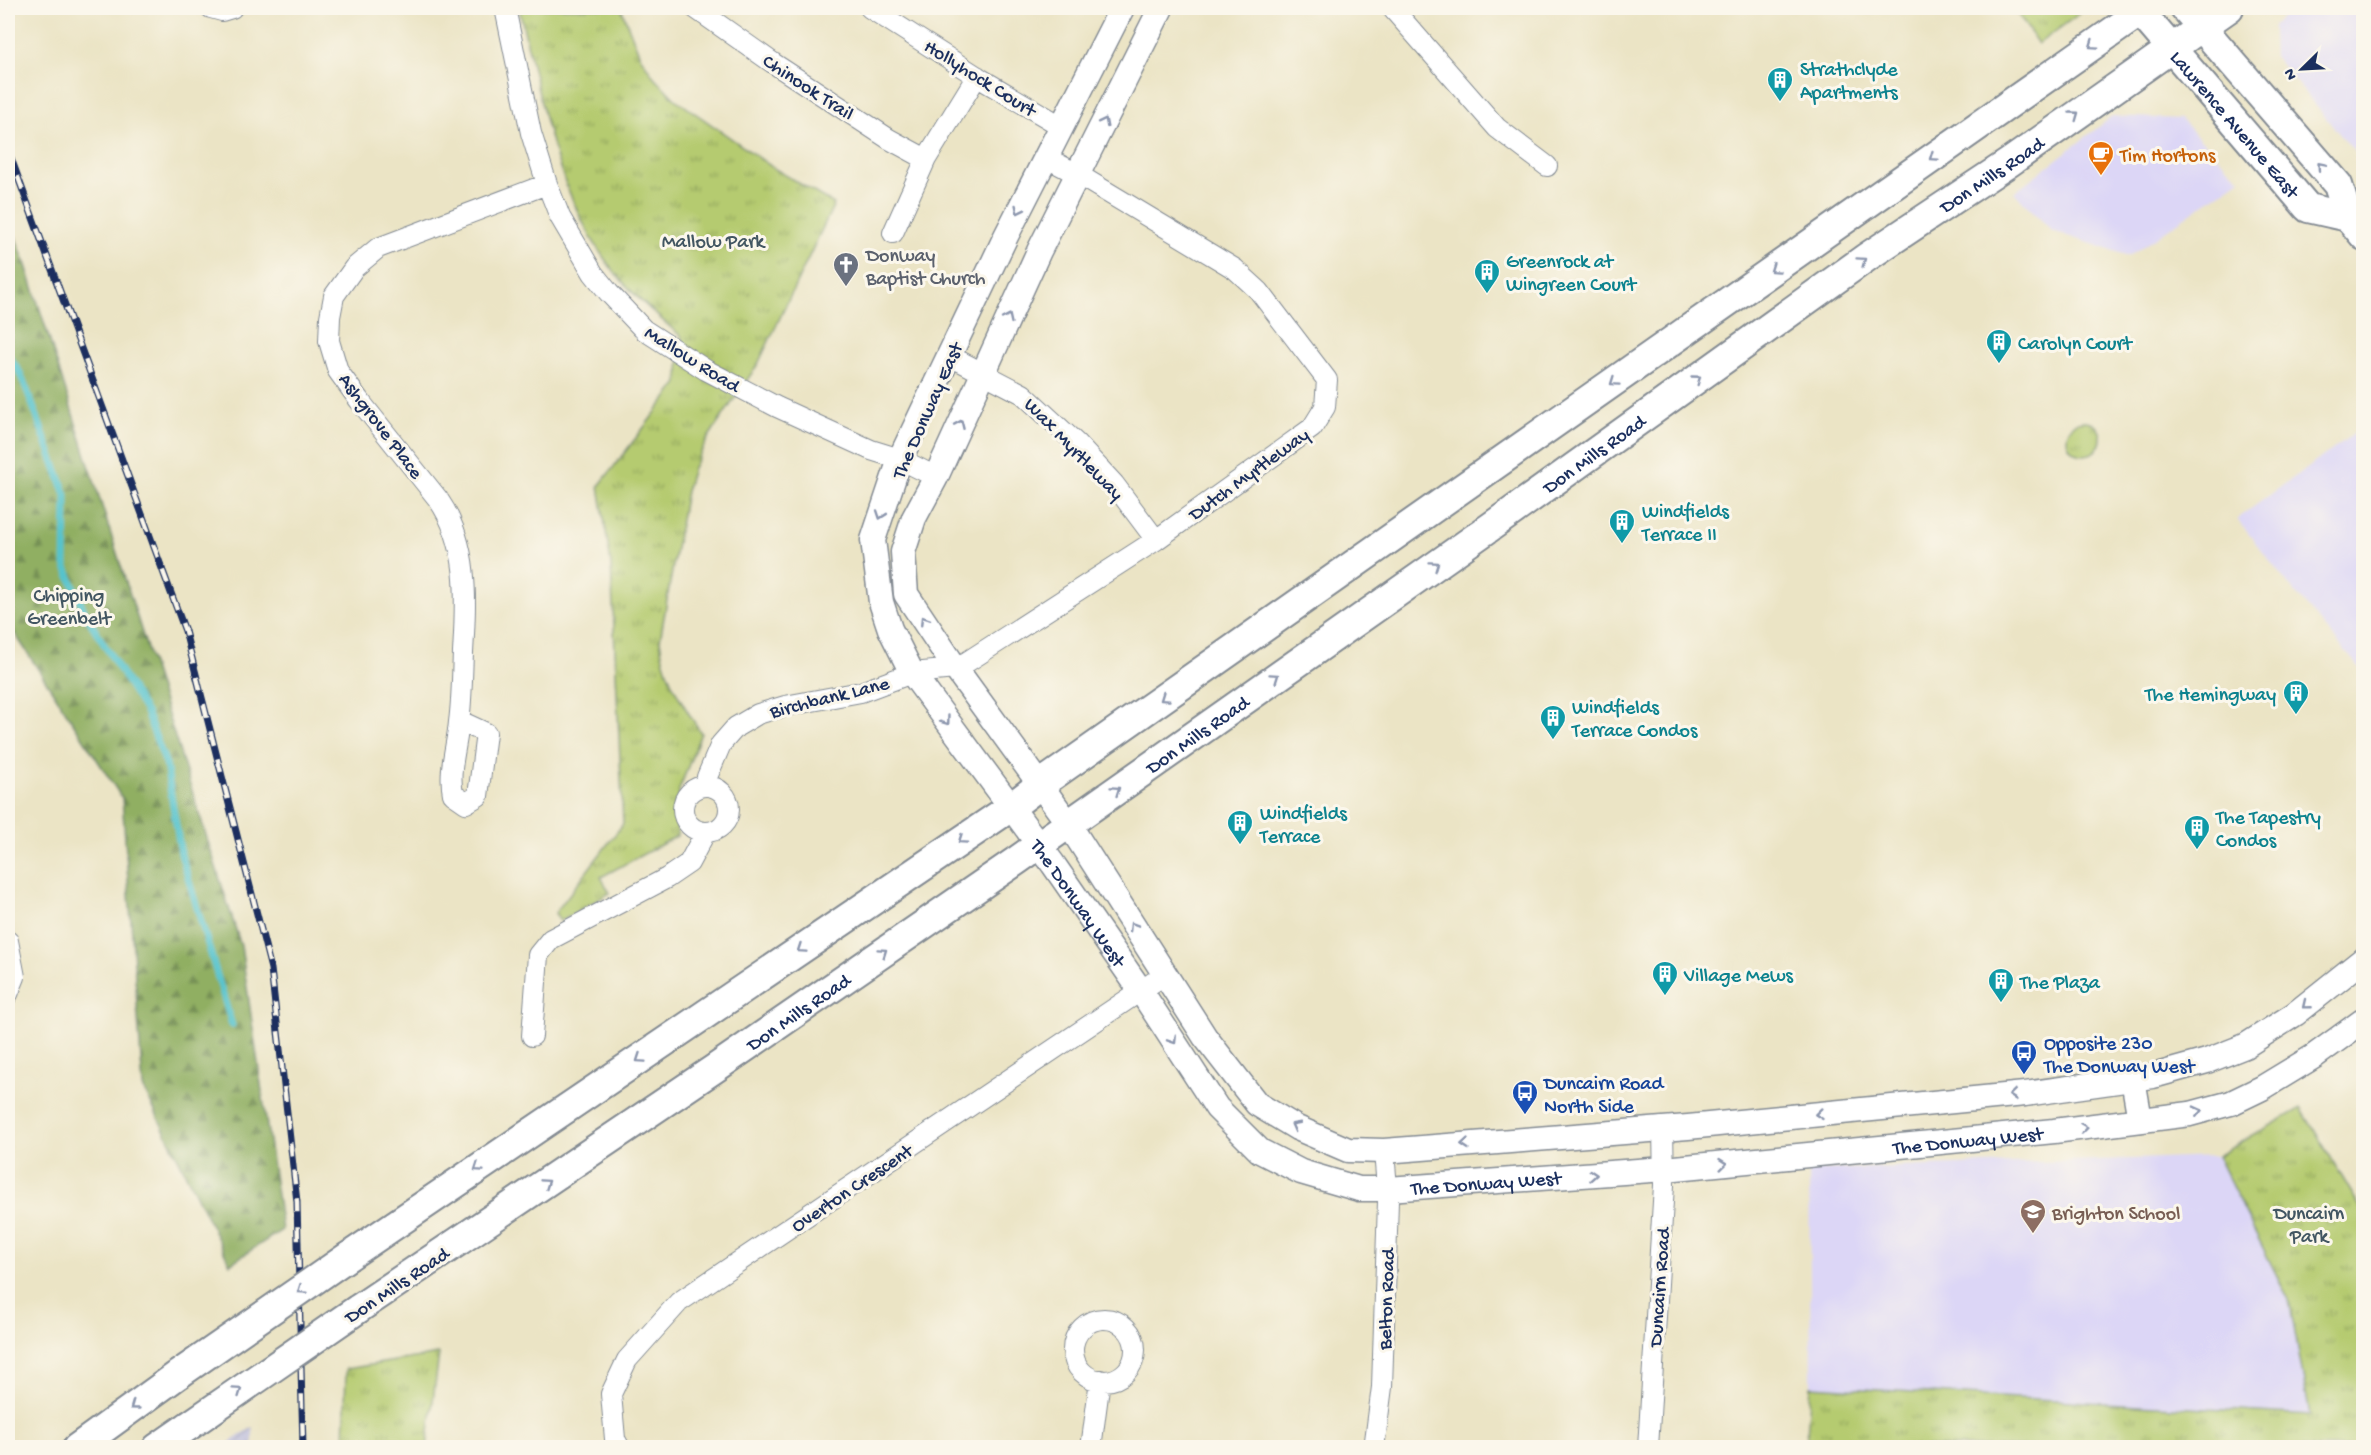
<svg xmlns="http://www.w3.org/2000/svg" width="2371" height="1455" font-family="'Gochi Hand',sans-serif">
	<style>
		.built { fill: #dcd6f6 }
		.industrial { fill: url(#industrial-furrows) }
		.forest { fill: url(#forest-firs); stroke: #566f60; stroke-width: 1.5 }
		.park { fill: url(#park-tufts); stroke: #687d67; stroke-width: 1.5 }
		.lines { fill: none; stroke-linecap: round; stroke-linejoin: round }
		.stream { stroke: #56c3cc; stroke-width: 7 }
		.minor-casing { stroke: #838a92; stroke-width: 22 }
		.tertiary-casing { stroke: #838a92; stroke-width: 27 }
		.secondary-casing { stroke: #838a92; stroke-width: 32 }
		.minor { stroke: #fff; stroke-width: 20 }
		.tertiary { stroke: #fff; stroke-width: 24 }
		.secondary { stroke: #fff; stroke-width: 28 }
		.rail-casing { stroke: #1b2f5e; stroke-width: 7 }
		.rail { stroke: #fbf7ec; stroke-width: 4.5; stroke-dasharray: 14; stroke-linecap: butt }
		.secondary-bridge-casing { stroke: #838a92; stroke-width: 32; stroke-linecap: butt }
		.secondary-bridge { stroke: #fff; stroke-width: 28 }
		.oneway { stroke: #8d97ae }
		.labels { text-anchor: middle; stroke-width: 6; stroke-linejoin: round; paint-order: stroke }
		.culture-label { font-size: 20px; fill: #0d838f; stroke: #fbf7ec; text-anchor: start }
		.street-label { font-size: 20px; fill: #1b2f5e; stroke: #fbf7ec }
		.food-label { font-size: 20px; fill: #c56008; stroke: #fbf7ec; text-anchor: start }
		.park-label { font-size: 20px; fill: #425662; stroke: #fbf7ec }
		.worship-label { font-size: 20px; fill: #5b616d; stroke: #fbf7ec; text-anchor: start }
		.transit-label { font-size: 20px; fill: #164399; stroke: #fbf7ec; text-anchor: start }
		.education-label { font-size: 20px; fill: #785e54; stroke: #fbf7ec; text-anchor: start }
	</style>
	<defs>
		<pattern id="industrial-furrows" width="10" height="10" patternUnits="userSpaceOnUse" patternTransform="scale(1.5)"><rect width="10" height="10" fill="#c2c2dc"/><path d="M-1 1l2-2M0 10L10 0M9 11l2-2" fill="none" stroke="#a6a7bf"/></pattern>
		<pattern id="forest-firs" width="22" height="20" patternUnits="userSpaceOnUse" patternTransform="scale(1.5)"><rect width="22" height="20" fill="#90af62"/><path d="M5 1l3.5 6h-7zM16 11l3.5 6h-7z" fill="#758f54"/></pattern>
		<pattern id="park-tufts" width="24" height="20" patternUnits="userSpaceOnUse" patternTransform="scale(1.5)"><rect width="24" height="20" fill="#b5cb70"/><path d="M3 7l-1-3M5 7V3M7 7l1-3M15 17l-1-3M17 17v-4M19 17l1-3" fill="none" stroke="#92a55f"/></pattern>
	</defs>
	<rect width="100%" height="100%" fill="#fbf7ec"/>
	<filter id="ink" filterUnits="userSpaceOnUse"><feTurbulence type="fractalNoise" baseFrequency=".0167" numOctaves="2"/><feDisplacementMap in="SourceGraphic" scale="12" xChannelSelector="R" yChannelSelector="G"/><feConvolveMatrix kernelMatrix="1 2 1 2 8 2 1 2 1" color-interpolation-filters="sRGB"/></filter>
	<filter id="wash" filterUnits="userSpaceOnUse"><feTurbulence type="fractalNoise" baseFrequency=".008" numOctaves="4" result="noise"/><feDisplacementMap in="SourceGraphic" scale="24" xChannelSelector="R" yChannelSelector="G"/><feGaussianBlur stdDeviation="1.35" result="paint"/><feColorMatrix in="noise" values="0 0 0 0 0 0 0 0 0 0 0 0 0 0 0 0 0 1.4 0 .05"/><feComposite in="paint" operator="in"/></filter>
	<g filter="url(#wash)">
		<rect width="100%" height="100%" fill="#ebe4c5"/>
		<path class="built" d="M2294 8H2363V162L2274 56 2273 25Z
			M2113 116 2180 119 2240 179 2129 256 2052 231 2014 192Z
			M2363 427V672L2287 583 2237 519Z
			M2217 1156 2289 1300 2310 1415 1811 1386 1809 1170Z"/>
		<path class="industrial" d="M253 1427V1447H222Z"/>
		<path class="forest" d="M8 219 24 259 241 946 282 1230 230 1264 143 1087 122 798 8 623Z"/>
		<path class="park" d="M519 8H621L640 56 654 77 675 99 775 169 834 204 758 364 708 438 693 468 686 491 660 640C663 676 682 702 701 733L679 790 677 836 601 877 610 893 560 921 555 913 623 824 611 564 599 486 678 383 682 337C654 313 625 289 604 258 554 185 539 92 519 8Z
			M2014 8H2078L2079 14 2038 44Z
			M2067 438a17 17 0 1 1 34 0a17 17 0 1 1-34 0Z
			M2301 1108 2363 1212V1447H1806L1811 1386 2310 1415 2289 1300 2217 1156Z
			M439 1354 427 1447H344L346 1369Z"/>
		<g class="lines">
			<path class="stream" d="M8 356 18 369 27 390 66 495 65 565 87 617 146 712 166 764 181 854 232 1025"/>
		</g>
	</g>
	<g filter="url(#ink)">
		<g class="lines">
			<defs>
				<path id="minor" d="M211 8 222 11 232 8
					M505 8 531 133 547 184 560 217 593 273 609 293 644 330 706 370 777 407 871 450 900 459 936 477
					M695 8 773 63 889 139 926 159
					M870 8 981 79 1061 126
					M1392 8 1497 128 1547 166
					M893 233 926 159 977 76
					M950 356 1023 394 1076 443 1114 484 1156 540
					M460 721 486 733 478 796 466 803 453 794C448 770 457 746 459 722 462 699 462 676 463 653 466 600 470 545 438 499L359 400 338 371 329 341 330 317 334 296 354 268 378 248 547 184
					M683 809a23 23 0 1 1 46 0a23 23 0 1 1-46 0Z
					M708 786 707 777 721 744 736 727 758 714 785 706 861 692 912 673 956 669 1156 540 1312 428 1325 407 1327 380 1259 291 1235 269 1077 174 1045 157
					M8 941 15 977 8 994
					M532 1036 538 955 551 939 667 878 689 863 705 833
					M1073 1350a31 31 0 1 1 62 0a31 31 0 1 1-62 0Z
					M620 1448 615 1439 611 1394 627 1360 679 1302 1164 975
					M1091 1448 1100 1380
					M1374 1448 1382 1387 1388 1201 1384 1151
					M1648 1448 1664 1185 1663 1127"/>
				<g id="tertiary">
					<path id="s1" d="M1122 8 1006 236 900 459 873 540 881 602 890 629 912 673 1053 864 1141 991 1217 1108 1260 1151 1301 1172 1359 1189H1388L1665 1169 2054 1131 2190 1114 2231 1103 2262 1088 2313 1057 2364 1020"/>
					<path d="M1161 8 1039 251 936 477 914 518 903 552 906 594 956 669 1068 823 1205 1037 1257 1104 1297 1128 1348 1150 1384 1151 1688 1127 2025 1094 2153 1076 2207 1061 2245 1046 2295 1014 2364 959"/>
					<path d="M2133 1079 2140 1120"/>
				</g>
				<g id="secondary">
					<path id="s2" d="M2137 8 2308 208 2348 217"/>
					<path d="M2185 8 2338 185 2348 217 2364 236"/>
					<path d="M349 1256 1011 807 1041 784 2146 8"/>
					<path id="s3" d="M358 1309 714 1069 1016 861 1489 528 1867 257 2010 162 2229 8"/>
					<path d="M77 1448 179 1374"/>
					<path d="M157 1448 190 1425"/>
				</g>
			</defs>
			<use href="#minor" class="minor-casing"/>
			<use href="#tertiary" class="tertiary-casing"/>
			<use href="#secondary" class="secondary-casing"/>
			<use href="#minor" class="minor"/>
			<use href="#tertiary" class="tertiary"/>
			<use href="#secondary" class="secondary"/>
			<defs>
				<path id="rail" d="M8 150 185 631 271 969 297 1202 303 1448"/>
			</defs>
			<use href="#rail" class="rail-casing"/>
			<use href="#rail" class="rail"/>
			<defs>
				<path id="secondary-bridge" d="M179 1374 349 1256
					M190 1425 358 1309"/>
			</defs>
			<use href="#secondary-bridge" class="secondary-bridge-casing"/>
			<use href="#secondary-bridge" class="secondary-bridge"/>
		</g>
		<defs><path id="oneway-chevron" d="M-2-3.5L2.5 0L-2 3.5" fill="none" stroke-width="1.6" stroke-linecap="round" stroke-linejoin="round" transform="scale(1.5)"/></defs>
		<g class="oneway">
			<use href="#oneway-chevron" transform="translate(2093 45) rotate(145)"/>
			<use href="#oneway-chevron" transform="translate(2075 115) rotate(-36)"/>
			<use href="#oneway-chevron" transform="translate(1104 122) rotate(-63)"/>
			<use href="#oneway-chevron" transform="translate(1933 157) rotate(145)"/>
			<use href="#oneway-chevron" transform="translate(2321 166) rotate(-131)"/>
			<use href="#oneway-chevron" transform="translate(1019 210) rotate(116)"/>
			<use href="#oneway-chevron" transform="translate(1862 261) rotate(-35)"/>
			<use href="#oneway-chevron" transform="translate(1774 269) rotate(145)"/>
			<use href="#oneway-chevron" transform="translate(1008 318) rotate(-65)"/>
			<use href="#oneway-chevron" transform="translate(1697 379) rotate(-36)"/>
			<use href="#oneway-chevron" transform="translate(1614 382) rotate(145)"/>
			<use href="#oneway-chevron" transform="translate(960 424) rotate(-66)"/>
			<use href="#oneway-chevron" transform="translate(881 515) rotate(109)"/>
			<use href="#oneway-chevron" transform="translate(1435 565) rotate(-35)"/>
			<use href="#oneway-chevron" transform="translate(924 620) rotate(-123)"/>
			<use href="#oneway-chevron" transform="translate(1275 677) rotate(-35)"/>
			<use href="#oneway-chevron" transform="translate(1164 698) rotate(145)"/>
			<use href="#oneway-chevron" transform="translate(946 721) rotate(54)"/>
			<use href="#oneway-chevron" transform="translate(1116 790) rotate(-35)"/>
			<use href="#oneway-chevron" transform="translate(962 840) rotate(146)"/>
			<use href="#oneway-chevron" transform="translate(1133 926) rotate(-122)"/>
			<use href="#oneway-chevron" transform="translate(801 949) rotate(146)"/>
			<use href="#oneway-chevron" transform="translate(883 952) rotate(-35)"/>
			<use href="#oneway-chevron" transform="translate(2306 1005) rotate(141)"/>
			<use href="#oneway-chevron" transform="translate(1173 1040) rotate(57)"/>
			<use href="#oneway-chevron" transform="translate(640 1059) rotate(146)"/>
			<use href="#oneway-chevron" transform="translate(2013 1095) rotate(174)"/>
			<use href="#oneway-chevron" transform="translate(2198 1111) rotate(-13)"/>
			<use href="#oneway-chevron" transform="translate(1819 1114) rotate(174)"/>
			<use href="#oneway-chevron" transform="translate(1295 1126) rotate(-152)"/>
			<use href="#oneway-chevron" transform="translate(2084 1128) rotate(-7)"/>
			<use href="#oneway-chevron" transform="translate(1465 1144) rotate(175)"/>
			<use href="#oneway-chevron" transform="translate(1723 1164) rotate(-6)"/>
			<use href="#oneway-chevron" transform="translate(478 1168) rotate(146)"/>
			<use href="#oneway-chevron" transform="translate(1593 1175) rotate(-4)"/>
			<use href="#oneway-chevron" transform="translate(546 1183) rotate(-34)"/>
			<use href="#oneway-chevron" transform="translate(301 1290) rotate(145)"/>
			<use href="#oneway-chevron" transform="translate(238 1391) rotate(-35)"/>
			<use href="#oneway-chevron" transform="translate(134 1406) rotate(144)"/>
		</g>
	</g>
	<defs>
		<symbol id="building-pin" viewBox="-11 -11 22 30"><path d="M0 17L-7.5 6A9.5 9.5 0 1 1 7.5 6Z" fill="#0f9aa8" stroke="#fbf7ec"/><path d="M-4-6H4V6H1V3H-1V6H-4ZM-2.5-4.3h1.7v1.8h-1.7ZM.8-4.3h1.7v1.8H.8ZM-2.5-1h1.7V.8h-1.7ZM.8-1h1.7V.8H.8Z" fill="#fff"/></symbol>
		<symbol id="cafe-pin" viewBox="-11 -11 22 30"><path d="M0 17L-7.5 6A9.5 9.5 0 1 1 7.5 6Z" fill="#e8710a" stroke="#fbf7ec"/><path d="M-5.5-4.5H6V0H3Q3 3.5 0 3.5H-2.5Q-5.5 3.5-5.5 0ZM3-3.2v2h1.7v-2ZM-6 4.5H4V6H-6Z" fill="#fff"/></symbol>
		<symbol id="church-pin" viewBox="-11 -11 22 30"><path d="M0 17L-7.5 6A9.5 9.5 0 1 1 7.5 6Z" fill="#6b7280" stroke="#fbf7ec"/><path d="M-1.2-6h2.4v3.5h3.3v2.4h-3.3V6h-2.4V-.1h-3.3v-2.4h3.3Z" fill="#fff"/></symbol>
		<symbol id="bus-pin" viewBox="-11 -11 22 30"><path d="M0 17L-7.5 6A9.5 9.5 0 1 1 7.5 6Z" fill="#1a4fb4" stroke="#fbf7ec"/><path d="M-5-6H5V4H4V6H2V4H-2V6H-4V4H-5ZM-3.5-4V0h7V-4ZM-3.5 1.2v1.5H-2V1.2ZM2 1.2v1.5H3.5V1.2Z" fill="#fff"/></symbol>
		<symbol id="school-pin" viewBox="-11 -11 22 30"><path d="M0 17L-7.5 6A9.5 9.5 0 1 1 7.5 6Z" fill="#8d6e63" stroke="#fbf7ec"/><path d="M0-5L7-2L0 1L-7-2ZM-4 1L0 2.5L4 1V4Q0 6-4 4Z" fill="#fff"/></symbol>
	</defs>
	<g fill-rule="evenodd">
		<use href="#building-pin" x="1765" y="65" width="30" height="40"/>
		<use href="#cafe-pin" x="2086" y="139" width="30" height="40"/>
		<use href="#church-pin" x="831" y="250" width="30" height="40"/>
		<use href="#building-pin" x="1472" y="257" width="30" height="40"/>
		<use href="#building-pin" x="1984" y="327" width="30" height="40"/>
		<use href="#building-pin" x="1607" y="507" width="30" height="40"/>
		<use href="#building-pin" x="2281" y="678" width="30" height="40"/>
		<use href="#building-pin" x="1538" y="703" width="30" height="40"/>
		<use href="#building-pin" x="1225" y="808" width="30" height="40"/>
		<use href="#building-pin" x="2182" y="813" width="30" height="40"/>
		<use href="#building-pin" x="1650" y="959" width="30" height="40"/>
		<use href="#building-pin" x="1986" y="966" width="30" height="40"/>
		<use href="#bus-pin" x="2009" y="1038" width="30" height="40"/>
		<use href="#bus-pin" x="1510" y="1078" width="30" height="40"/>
		<use href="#school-pin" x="2018" y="1197" width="30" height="40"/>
	</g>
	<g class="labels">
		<g class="culture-label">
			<text x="1800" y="75">Strathclyde<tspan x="1800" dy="23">Apartments</tspan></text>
			<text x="1506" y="267">Greenrock at<tspan x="1506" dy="23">Wingreen Court</tspan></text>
			<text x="2018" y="349">Carolyn Court</text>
			<text x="1642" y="517">Windfields<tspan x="1642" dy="23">Terrace II</tspan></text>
			<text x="2276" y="700" text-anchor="end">The Hemingway</text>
			<text x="1572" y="713">Windfields<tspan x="1572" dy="23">Terrace Condos</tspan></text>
			<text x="1260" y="819">Windfields<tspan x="1260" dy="23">Terrace</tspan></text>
			<text x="2216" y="823">The Tapestry<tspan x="2216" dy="23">Condos</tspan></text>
			<text x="1684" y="981">Village Mews</text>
			<text x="2020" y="988">The Plaza</text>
		</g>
		<g class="street-label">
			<text transform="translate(981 77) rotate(32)" y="7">Hollyhock Court</text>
			<text transform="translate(809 86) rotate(33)" y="7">Chinook Trail</text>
			<text dy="7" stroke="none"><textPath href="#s2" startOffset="152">Lawrence Avenue East</textPath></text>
			<text dy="7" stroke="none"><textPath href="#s3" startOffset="1989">Don Mills Road</textPath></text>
			<text transform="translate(693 358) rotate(32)" y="7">Mallow Road</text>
			<text transform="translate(926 410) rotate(-66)" y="7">The Donway East</text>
			<text transform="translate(382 425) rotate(53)" y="7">Ashgrove Place</text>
			<text transform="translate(1075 448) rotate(46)" y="7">Wax Myrtleway</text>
			<text dy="7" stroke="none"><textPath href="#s3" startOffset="1503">Don Mills Road</textPath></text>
			<text transform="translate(1248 473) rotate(-36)" y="7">Dutch Myrtleway</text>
			<text transform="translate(829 696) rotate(-14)" y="7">Birchbank Lane</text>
			<text dy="7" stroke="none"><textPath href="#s3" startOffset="1017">Don Mills Road</textPath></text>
			<text dy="7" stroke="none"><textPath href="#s1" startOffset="1012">The Donway West</textPath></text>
			<text dy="7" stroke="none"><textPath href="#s3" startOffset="531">Don Mills Road</textPath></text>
			<text dy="7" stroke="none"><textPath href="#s1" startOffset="2038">The Donway West</textPath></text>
			<text dy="7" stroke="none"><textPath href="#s1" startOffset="1554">The Donway West</textPath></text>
			<text transform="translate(851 1187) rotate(-34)" y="7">Overton Crescent</text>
			<text transform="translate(396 1284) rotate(-34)" y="7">Don Mills Road</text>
			<text transform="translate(1658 1287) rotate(-86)" y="7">Duncairn Road</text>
			<text transform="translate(1385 1299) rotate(-88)" y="7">Belton Road</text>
		</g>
		<g class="food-label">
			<text x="2120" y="161">Tim Hortons</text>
		</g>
		<g class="park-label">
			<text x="713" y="247">Mallow Park</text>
			<text x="69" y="601">Chipping<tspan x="69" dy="23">Greenbelt</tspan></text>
			<text x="2309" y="1219">Duncairn<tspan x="2309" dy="23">Park</tspan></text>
		</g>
		<g class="worship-label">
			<text x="866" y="261">Donway<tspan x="866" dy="23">Baptist Church</tspan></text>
		</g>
		<g class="transit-label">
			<text x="2044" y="1049">Opposite 230<tspan x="2044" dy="23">The Donway West</tspan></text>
			<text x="1544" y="1089">Duncairn Road<tspan x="1544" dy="23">North Side</tspan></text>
		</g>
		<g class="education-label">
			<text x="2052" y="1219">Brighton School</text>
		</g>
	</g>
	<rect width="2371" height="1455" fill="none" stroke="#fbf7ec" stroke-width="30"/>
	<g transform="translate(2302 69) rotate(246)" stroke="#fbf7ec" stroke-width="4.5" paint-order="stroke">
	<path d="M0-4.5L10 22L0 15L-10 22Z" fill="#1b2f5e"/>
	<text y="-9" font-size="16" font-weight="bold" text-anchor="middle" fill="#1b2f5e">N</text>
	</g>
</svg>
